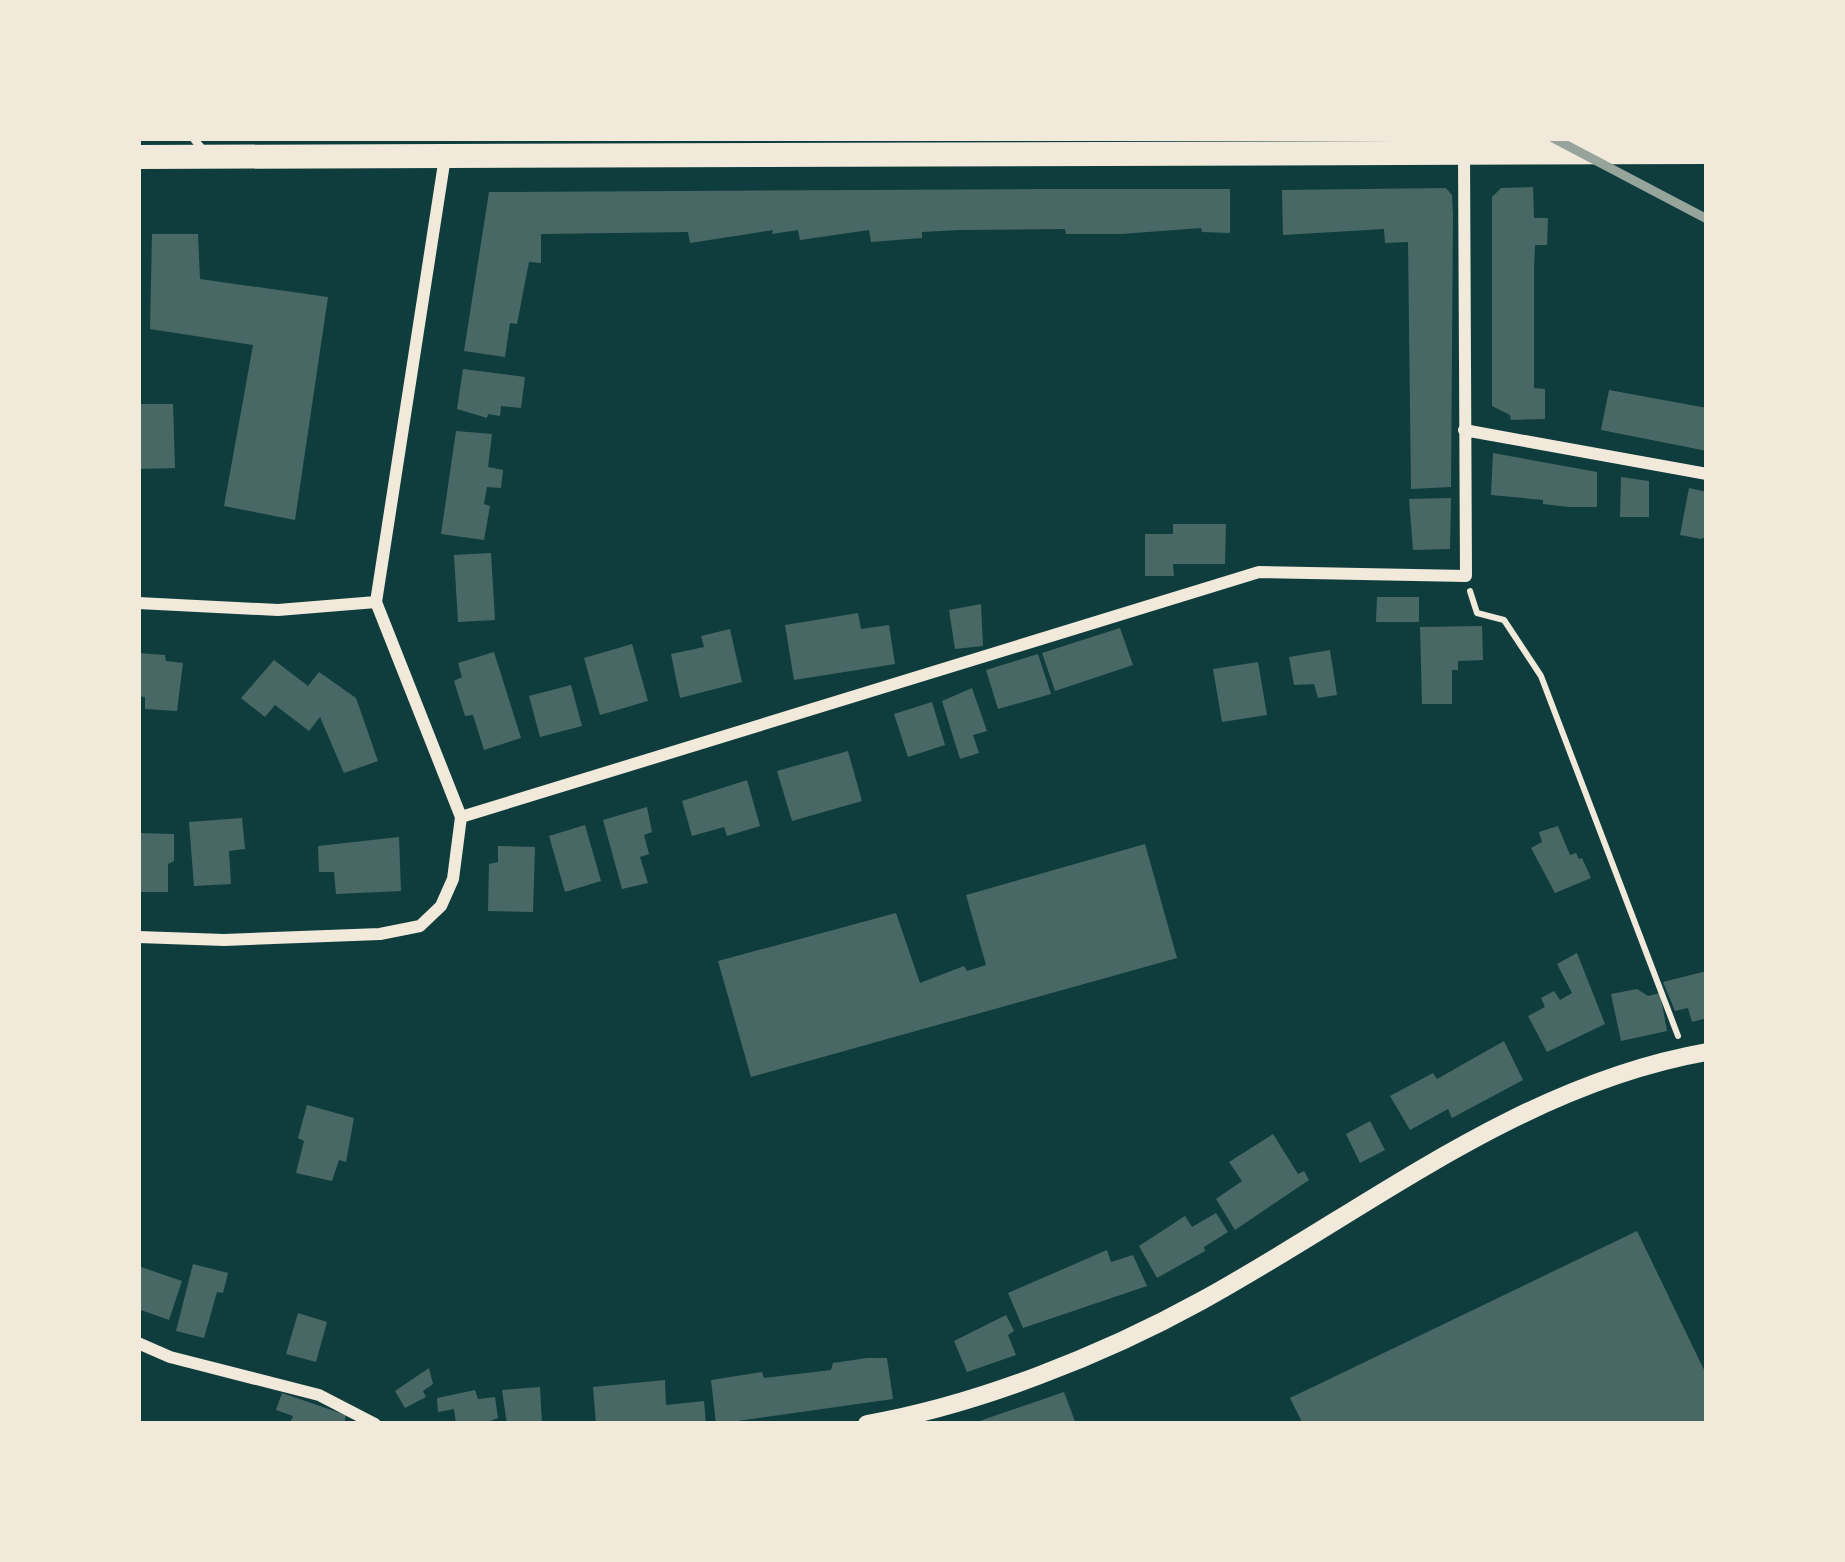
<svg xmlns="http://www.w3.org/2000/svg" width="1845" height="1562" font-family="Raleway,sans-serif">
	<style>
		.building { fill: #486865 }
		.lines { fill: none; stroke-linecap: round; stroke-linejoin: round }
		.path { stroke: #f1e9da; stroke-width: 6 }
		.service { stroke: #f1e9da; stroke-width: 8 }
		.minor { stroke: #f1e9da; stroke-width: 12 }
		.tertiary { stroke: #f1e9da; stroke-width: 18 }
		.primary { stroke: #f1e9da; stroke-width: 24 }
		.rail { stroke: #97a49c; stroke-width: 9 }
	</style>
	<rect width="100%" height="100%" fill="#0f3d3e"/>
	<path class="building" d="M1533 187 1534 218H1548L1547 245H1535L1534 270V388L1545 389V419L1511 420 1510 415 1492 406V197L1501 188Z
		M1446 188 1452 195 1453 215 1451 487 1411 489 1408 242 1385 243 1384 229 1283 235 1282 190Z
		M1041 189H1230V233L1202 232 1201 228 1121 234H1066L1065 229 959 230 922 232V238L871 242 869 230 800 240 798 230 772 234 773 230 690 243 688 232 541 234V263L529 262 517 324 510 323 505 357 464 351 489 192Z
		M152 234H198L200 279 328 297 295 520 224 506 253 345 150 329Z
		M463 369 525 377 521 408 501 406 500 416 488 414 487 418 457 409Z
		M1609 390 1707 408V451L1601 430Z
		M138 404H173L175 468 138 469Z
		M456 431 492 434 488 467 503 470 501 488 487 487 484 504 490 506 484 540 441 534Z
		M1493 453 1597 472V507H1569L1543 504V500L1491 495Z
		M1621 477 1649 481V517H1620Z
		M1689 488 1707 492V536L1701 539 1680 535Z
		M1451 498 1450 549 1413 550 1409 499Z
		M1173 524H1226L1225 564H1173L1174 576H1145V534H1173Z
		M491 553 495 620 458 622 454 555Z
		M1377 597H1419V622H1376Z
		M981 604 983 646 955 649 949 610Z
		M858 613 861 629 889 625 895 664 794 680 785 625Z
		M1482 626 1483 660 1458 661V670H1452V704H1422L1420 627Z
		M1120 628 1133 665 1055 691 1042 653Z
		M730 629 742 682 680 698 671 654 704 647 701 636Z
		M632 644 648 701 600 715 584 658Z
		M1330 650 1337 695 1318 698 1314 684 1294 685 1289 657Z
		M494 652 521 738 484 750 473 715 465 716 454 681 462 677 458 663Z
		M138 653 165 655 166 661 183 663 177 711 145 709V697L138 696Z
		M1038 654 1051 694 998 709 986 670Z
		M274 660 308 686 319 672 356 698 378 761 344 773 320 717 309 731 275 705 265 717 241 698Z
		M1258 662 1267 715 1222 722 1213 669Z
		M571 685 582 726 540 737 529 696Z
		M972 688 987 731 973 735 979 753 960 759 942 701Z
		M932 702 945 745 908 757 894 714Z
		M848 751 862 801 792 821 777 771Z
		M747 780 760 826 727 836 724 827 692 836 682 801Z
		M647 807 652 832 644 835 649 854 640 857 648 883 622 889 603 820Z
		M242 818 245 849 229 851 231 884 194 886 189 822Z
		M585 825 601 881 565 892 549 836Z
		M1558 826 1570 855 1576 853 1579 859 1582 858 1591 878 1555 893 1531 848 1542 842 1539 832Z
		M138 833 174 834V861L168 864V892H138Z
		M399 837 401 891 336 894 334 872H319L318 846Z
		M1145 844 1177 958 751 1077 718 961 896 913 920 983 964 966 967 971 986 965 966 895Z
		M498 846 535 847 533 912 488 911 489 864 498 862Z
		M1577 953 1605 1024 1547 1052 1528 1016 1545 1007 1541 998 1554 991 1560 1000 1572 993 1557 964Z
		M1707 971V1018L1692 1022 1688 1008 1675 1011 1663 982Z
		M1637 989 1648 996 1660 993 1667 1031 1621 1041 1611 994Z
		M1504 1041 1523 1080 1452 1118 1448 1109 1410 1130 1390 1096 1433 1073 1437 1079Z
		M307 1105 354 1118 346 1162 339 1160 332 1181 296 1173 304 1141 298 1138Z
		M1370 1121 1385 1150 1360 1163 1346 1134Z
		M1273 1134 1298 1174 1304 1171 1309 1180 1235 1230 1216 1199 1242 1181 1229 1162Z
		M1216 1213 1228 1232 1204 1247 1205 1251 1157 1278 1139 1246 1185 1216 1192 1227Z
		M1637 1231 1707 1376V1424H1303L1290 1398Z
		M1107 1250 1111 1262 1133 1255 1147 1286 1023 1328 1008 1293Z
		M193 1264 228 1273 223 1293 217 1292 204 1338 176 1331Z
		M138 1266 182 1281 169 1320 138 1309Z
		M298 1313 327 1322 316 1362 286 1354Z
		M1006 1315 1014 1331 1008 1335 1016 1355 967 1372 954 1341Z
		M867 1358H887L893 1399 716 1424 711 1380 762 1372 764 1378 831 1370 833 1363Z
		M429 1368 433 1384 423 1391 426 1397 405 1408 395 1391Z
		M665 1380 666 1405 704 1401 706 1424H596L593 1387Z
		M540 1387 542 1424H507L502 1390Z
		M475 1390 478 1399 495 1397 498 1418 483 1424H456L454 1409 438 1412 437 1398Z
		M1064 1392 1076 1424H973L988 1418Z
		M282 1393 346 1415 344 1424 291 1421 293 1416 276 1410Z"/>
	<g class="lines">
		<path class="path" d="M1470 591 1477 613 1504 620 1541 676 1678 1036"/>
		<path class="service" d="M193 138 204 151"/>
		<path class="minor" d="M1464 430 1707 474
			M138 603 278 610 376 602
			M461 817 1259 572 1466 576 1464 152
			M138 937 224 940 380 934 420 926 441 906 453 879 461 817 376 602 445 157
			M138 1343 170 1357 319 1395 375 1424"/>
		<path class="tertiary" d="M867 1424C977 1405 1103 1355 1201 1301 1365 1211 1519 1085 1707 1052"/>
		<path class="primary" d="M138 157 1707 152"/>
		<path class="rail" d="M1553 138 1707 219"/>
	</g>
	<rect width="1845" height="1562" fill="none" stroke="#f1e9da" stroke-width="282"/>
</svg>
